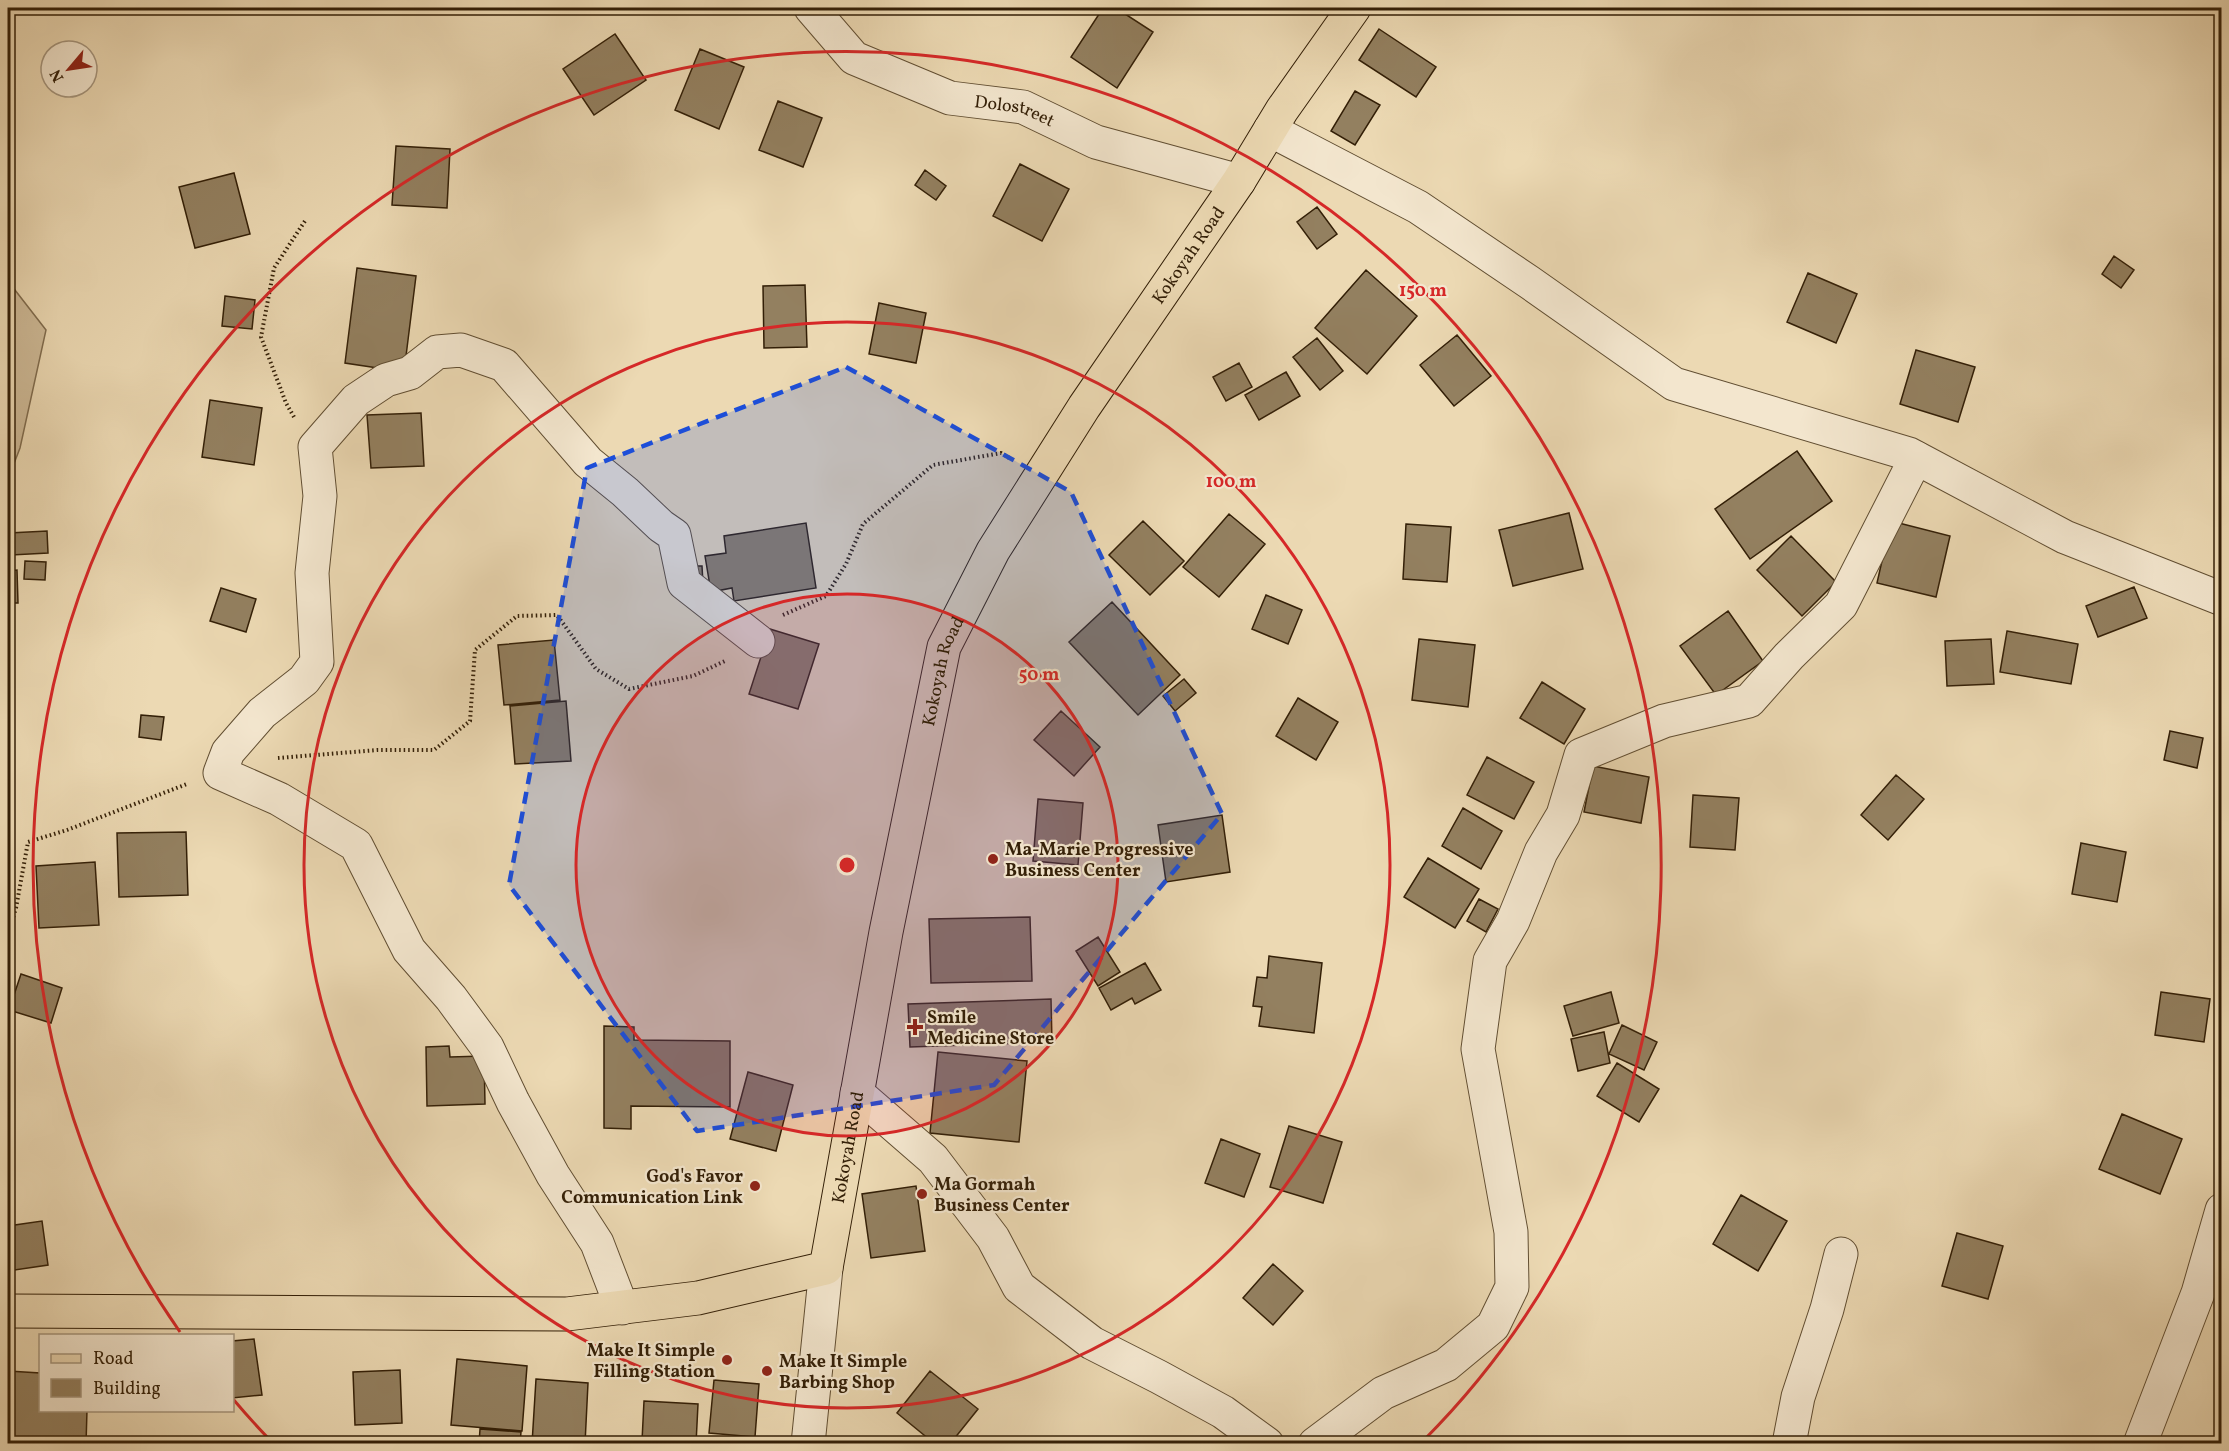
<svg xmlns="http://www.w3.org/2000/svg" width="2229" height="1451" font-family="Vollkorn,serif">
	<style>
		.green { fill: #cdb996; stroke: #806c4e; stroke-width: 1.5 }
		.building { fill: #938060; stroke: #331f07; stroke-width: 1.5 }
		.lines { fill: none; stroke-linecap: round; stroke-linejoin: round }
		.minor-casing { stroke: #614e32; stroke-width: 35 }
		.major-casing { stroke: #331f07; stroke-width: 35 }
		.path { stroke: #331f07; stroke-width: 4; stroke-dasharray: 1.5 3; stroke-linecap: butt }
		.minor { stroke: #f3e6ce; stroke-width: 33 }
		.major { stroke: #ecd9b3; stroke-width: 33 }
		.marked { fill: #1d4ed8; fill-opacity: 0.2; stroke: #1d4ed8; stroke-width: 4.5; stroke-dasharray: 12 8; stroke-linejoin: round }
		.ring { fill: none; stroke: #d62828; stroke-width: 3 }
		.poi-dot { fill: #8f2418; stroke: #f3e6ce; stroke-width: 2 }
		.labels { text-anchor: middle; stroke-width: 4.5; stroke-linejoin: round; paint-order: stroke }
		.street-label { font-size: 18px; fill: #331f07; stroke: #f3e6ce }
		.poi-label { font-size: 18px; font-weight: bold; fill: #331f07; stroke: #f3e6ce; text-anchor: start }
		.centre { fill: #d62828; stroke: #f3e6ce; stroke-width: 3 }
		.ring-label { font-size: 18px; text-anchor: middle; font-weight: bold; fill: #d62828; stroke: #f3e6ce; stroke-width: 4.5; stroke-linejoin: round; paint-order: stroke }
	</style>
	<rect width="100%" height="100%" fill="#ecd9b3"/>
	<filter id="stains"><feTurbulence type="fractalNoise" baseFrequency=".00333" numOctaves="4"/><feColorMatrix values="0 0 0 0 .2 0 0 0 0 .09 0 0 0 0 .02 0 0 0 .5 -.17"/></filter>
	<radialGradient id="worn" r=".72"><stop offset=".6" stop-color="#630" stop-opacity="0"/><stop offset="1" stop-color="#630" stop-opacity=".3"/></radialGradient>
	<path class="green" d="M8 281 46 330 20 448 8 479Z"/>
	<path class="building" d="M1103 8H1116L1153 32 1117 88 1071 57Z
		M1220 8H1233L1227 14Z
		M1379 29 1436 67 1416 97 1359 60Z
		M615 34 646 80 594 115 563 69Z
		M700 49 744 67 719 129 675 110Z
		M1355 91 1380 105 1355 145 1331 131Z
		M778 101 822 118 803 167 759 150Z
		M396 146 450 149 447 208 392 205Z
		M1020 164 1069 189 1042 241 993 216Z
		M925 170 946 186 936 200 915 185Z
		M234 173 250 234 195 248 179 187Z
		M1317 207 1337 234 1317 249 1297 222Z
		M2114 256 2134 270 2121 288 2102 274Z
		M357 268 416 276 404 372 345 363Z
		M1366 270 1417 316 1367 374 1315 328Z
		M1808 273 1857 294 1836 343 1787 322Z
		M805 285 807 347 764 348 763 286Z
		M225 296 255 300 252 329 222 326Z
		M879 303 926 313 916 363 869 354Z
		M1457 335 1491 376 1454 406 1420 365Z
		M1317 338 1343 371 1320 390 1293 357Z
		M1916 350 1975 367 1958 422 1900 404Z
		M1239 363 1252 387 1226 401 1213 377Z
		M1286 372 1300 396 1259 420 1245 395Z
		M210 400 262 408 254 465 202 457Z
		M421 413 424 466 371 468 367 415Z
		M1797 451 1832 501 1750 559 1715 509Z
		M1569 513 1583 569 1513 586 1499 530Z
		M1229 514 1265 544 1219 597 1183 567Z
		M1143 521 1184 561 1150 595 1109 555Z
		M1891 521 1950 536 1936 597 1877 583Z
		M806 523 816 588 734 601 732 588 711 592 705 556 726 553 724 536Z
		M1406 524 1451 527 1447 582 1403 579Z
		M47 531 48 553 11 555 9 533Z
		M1791 536 1836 582 1802 616 1757 570Z
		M25 561 46 562 45 580 24 579Z
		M690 566H702L703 584Z
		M17 570 18 603H8V571Z
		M2134 587 2147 618 2098 637 2086 606Z
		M221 588 256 599 246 632 210 621Z
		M1266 595 1302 610 1288 644 1252 629Z
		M1112 602 1180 675 1138 715 1069 642Z
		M1728 611 1763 661 1716 695 1680 646Z
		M770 629 819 644 798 709 749 694Z
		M2007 631 2078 644 2071 684 2000 672Z
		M1419 639 1475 645 1468 707 1412 700Z
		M1991 639 1994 684 1947 686 1945 641Z
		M554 640 560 700 504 705 498 645Z
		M1184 679 1196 693 1175 711 1163 696Z
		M1542 682 1585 709 1564 744 1520 718Z
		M1298 698 1338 722 1316 760 1276 736Z
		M566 701 571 761 515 764 510 706Z
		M1061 711 1100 747 1074 776 1034 740Z
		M141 715 164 717 161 740 139 737Z
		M2170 731 2203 738 2197 768 2164 760Z
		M1487 757 1534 782 1514 819 1467 795Z
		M1593 766 1649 777 1641 823 1584 812Z
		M1896 775 1924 799 1888 840 1861 815Z
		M1693 795 1739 798 1735 850 1690 847Z
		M1038 799 1083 803 1078 865 1033 861Z
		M1463 808 1502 831 1481 869 1442 846Z
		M1222 815 1230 872 1166 882 1158 825Z
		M186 832 188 895 119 897 117 833Z
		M2081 843 2126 852 2117 902 2072 894Z
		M1428 858 1479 889 1455 928 1404 897Z
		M95 862 99 925 39 928 36 866Z
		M1479 899 1498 909 1486 932 1467 921Z
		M1030 917 1032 981 931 983 929 919Z
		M1098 937 1120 972 1098 986 1076 951Z
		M1269 956 1322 963 1314 1033 1259 1026 1262 1007 1253 1006 1257 977 1267 978Z
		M1145 963 1161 990 1135 1004 1132 998 1111 1010 1099 988Z
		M21 974 62 988 51 1023 9 1010Z
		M1611 992 1619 1023 1573 1036 1564 1006Z
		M2161 992 2210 999 2204 1042 2155 1035Z
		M1051 999 1052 1042 910 1047 908 1004Z
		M1622 1025 1657 1042 1644 1070 1609 1054Z
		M604 1026 634 1027V1040L730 1041V1107L631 1106V1129L604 1128Z
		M1604 1032 1610 1063 1578 1071 1571 1039Z
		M449 1046 450 1057 484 1056 485 1104 427 1106 426 1047Z
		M938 1052 1027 1061 1019 1142 930 1133Z
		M1617 1063 1659 1089 1639 1122 1597 1096Z
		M748 1072 793 1085 776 1151 730 1139Z
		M2122 1114 2182 1139 2160 1194 2099 1169Z
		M1289 1126 1342 1142 1323 1203 1270 1187Z
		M1221 1139 1260 1154 1244 1197 1205 1183Z
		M916 1186 925 1251 871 1258 862 1194Z
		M1741 1195 1787 1221 1758 1271 1713 1244Z
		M42 1221 48 1265 8 1271V1226Z
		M1957 1233 2003 1246 1988 1299 1942 1286Z
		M1273 1264 1303 1291 1273 1325 1243 1298Z
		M254 1339 262 1395 232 1398V1341Z
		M457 1359 527 1366 522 1431 451 1425Z
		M400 1370 402 1423 355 1425 353 1372Z
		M8 1371 40 1373V1410H87L86 1444H8Z
		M930 1371 978 1409 950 1444H935L897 1413Z
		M536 1379 588 1383 585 1444H532Z
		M714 1380 759 1384 755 1437 709 1433Z
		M644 1401 698 1404 696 1444 642 1441Z
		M480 1429 521 1432 520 1444H479Z"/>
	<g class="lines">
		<defs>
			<g id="minor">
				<path id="s1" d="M811 8 854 58 950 98 1023 107 1096 142 1239 181"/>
				<path d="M1270 130 1418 207 1529 282 1674 384 1909 454 2065 537 2222 599"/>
				<path d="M857 1093 933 1159 993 1238 1019 1287 1092 1343 1159 1377 1223 1412 1267 1444"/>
				<path d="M622 1308 597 1243 553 1175 513 1102 487 1047 451 998 409 950 356 845 279 799 220 773 228 752 262 713 304 680 317 662 312 573 320 496 315 447 356 400 386 380 410 373 437 352 461 350 504 365 588 462 625 492 661 526 674 535 684 583 758 641"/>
				<path d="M808 1444 826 1268"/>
				<path d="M1315 1444 1383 1393 1446 1365 1493 1326 1512 1287 1511 1232 1478 1049 1490 961 1513 921 1541 852 1563 815 1581 755 1664 721 1749 701 1789 656 1841 605 1916 458"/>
				<path d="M1789 1444 1798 1397 1827 1309 1841 1254"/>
				<path d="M2140 1444 2198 1293 2222 1210"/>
			</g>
			<g id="major">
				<path id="s2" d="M8 1311 567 1314 698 1298 826 1268 886 932 944 647 993 551 1084 407 1239 181 1282 110 1354 8"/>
			</g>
		</defs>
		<use href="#minor" class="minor-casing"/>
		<use href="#major" class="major-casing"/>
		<path class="path" d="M294 417 286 403 261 337 274 268 305 221
			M783 615 826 596 846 564 863 524 933 465 1001 453 1011 459
			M278 758 378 750H434L470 721 475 650 517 616 557 615 596 669 629 689 693 676 725 661
			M8 934 16 908 28 842 67 830 187 784"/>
		<use href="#minor" class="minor"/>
		<use href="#major" class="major"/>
	</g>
	<path class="marked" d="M846 367 1071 492 1222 814 994 1085 697 1131 509 885 587 468Z"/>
	<circle cx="847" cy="865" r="271" fill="#d62828" fill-opacity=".12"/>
	<g class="ring">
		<circle cx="847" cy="865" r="271"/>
		<circle cx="847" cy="865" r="543"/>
		<path d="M271 1441A814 814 0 0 1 233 1399M180 1332A814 814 0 1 1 1423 1441"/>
	</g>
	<g class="poi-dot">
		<circle cx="993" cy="859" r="6"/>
		<path d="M912 1018h6v6h6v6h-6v6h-6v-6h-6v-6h6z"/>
		<circle cx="755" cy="1186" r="6"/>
		<circle cx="922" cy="1194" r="6"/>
		<circle cx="727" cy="1360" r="6"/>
		<circle cx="767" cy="1371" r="6"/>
	</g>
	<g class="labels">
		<g class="street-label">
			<text dy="6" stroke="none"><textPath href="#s1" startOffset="236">Dolostreet</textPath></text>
			<text dy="6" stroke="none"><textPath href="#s2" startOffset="1917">Kokoyah Road</textPath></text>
			<text dy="6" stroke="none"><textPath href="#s2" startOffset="1431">Kokoyah Road</textPath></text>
			<text dy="6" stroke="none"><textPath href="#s2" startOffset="945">Kokoyah Road</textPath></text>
		</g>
		<g class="poi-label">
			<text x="1005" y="855">Ma-Marie Progressive<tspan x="1005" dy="21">Business Center</tspan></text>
			<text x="927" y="1023">Smile<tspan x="927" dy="21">Medicine Store</tspan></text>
			<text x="743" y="1182" text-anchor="end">God's Favor<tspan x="743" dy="21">Communication Link</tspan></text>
			<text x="934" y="1190">Ma Gormah<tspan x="934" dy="21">Business Center</tspan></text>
			<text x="715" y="1356" text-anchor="end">Make It Simple<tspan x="715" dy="21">Filling Station</tspan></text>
			<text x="779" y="1367">Make It Simple<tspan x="779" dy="21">Barbing Shop</tspan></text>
		</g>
	</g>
	<circle cx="847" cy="865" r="9" class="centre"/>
	<g class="ring-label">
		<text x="1423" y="296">150 m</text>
		<text x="1231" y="487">100 m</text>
		<text x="1039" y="680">50 m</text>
	</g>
	<rect width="2229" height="1451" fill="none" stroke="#ecd9b3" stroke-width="30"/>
	<rect x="9" y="9" width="2211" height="1433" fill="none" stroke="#331f07" stroke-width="3"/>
	<rect x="15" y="15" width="2199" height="1421" fill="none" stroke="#331f07" stroke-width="1.5"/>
	<rect x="39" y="1334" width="195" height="78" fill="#f3e6ce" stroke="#a6967e" stroke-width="1.5"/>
	<rect x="51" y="1354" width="30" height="9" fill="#ecd9b3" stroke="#a6967e" stroke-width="1.5"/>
	<text x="93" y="1364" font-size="18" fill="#331f07">Road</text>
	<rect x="51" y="1379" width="30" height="18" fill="#938060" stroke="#a6967e" stroke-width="1.5"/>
	<text x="93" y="1394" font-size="18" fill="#331f07">Building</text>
	<g transform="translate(69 69) rotate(241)"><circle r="28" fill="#f3e6ce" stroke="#a6967e" stroke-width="1.5"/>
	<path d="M0-4.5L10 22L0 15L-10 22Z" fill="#8f2418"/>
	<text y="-9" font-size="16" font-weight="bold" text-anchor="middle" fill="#331f07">N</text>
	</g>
	<rect width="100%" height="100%" filter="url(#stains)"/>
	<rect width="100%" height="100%" fill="url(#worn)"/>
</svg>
